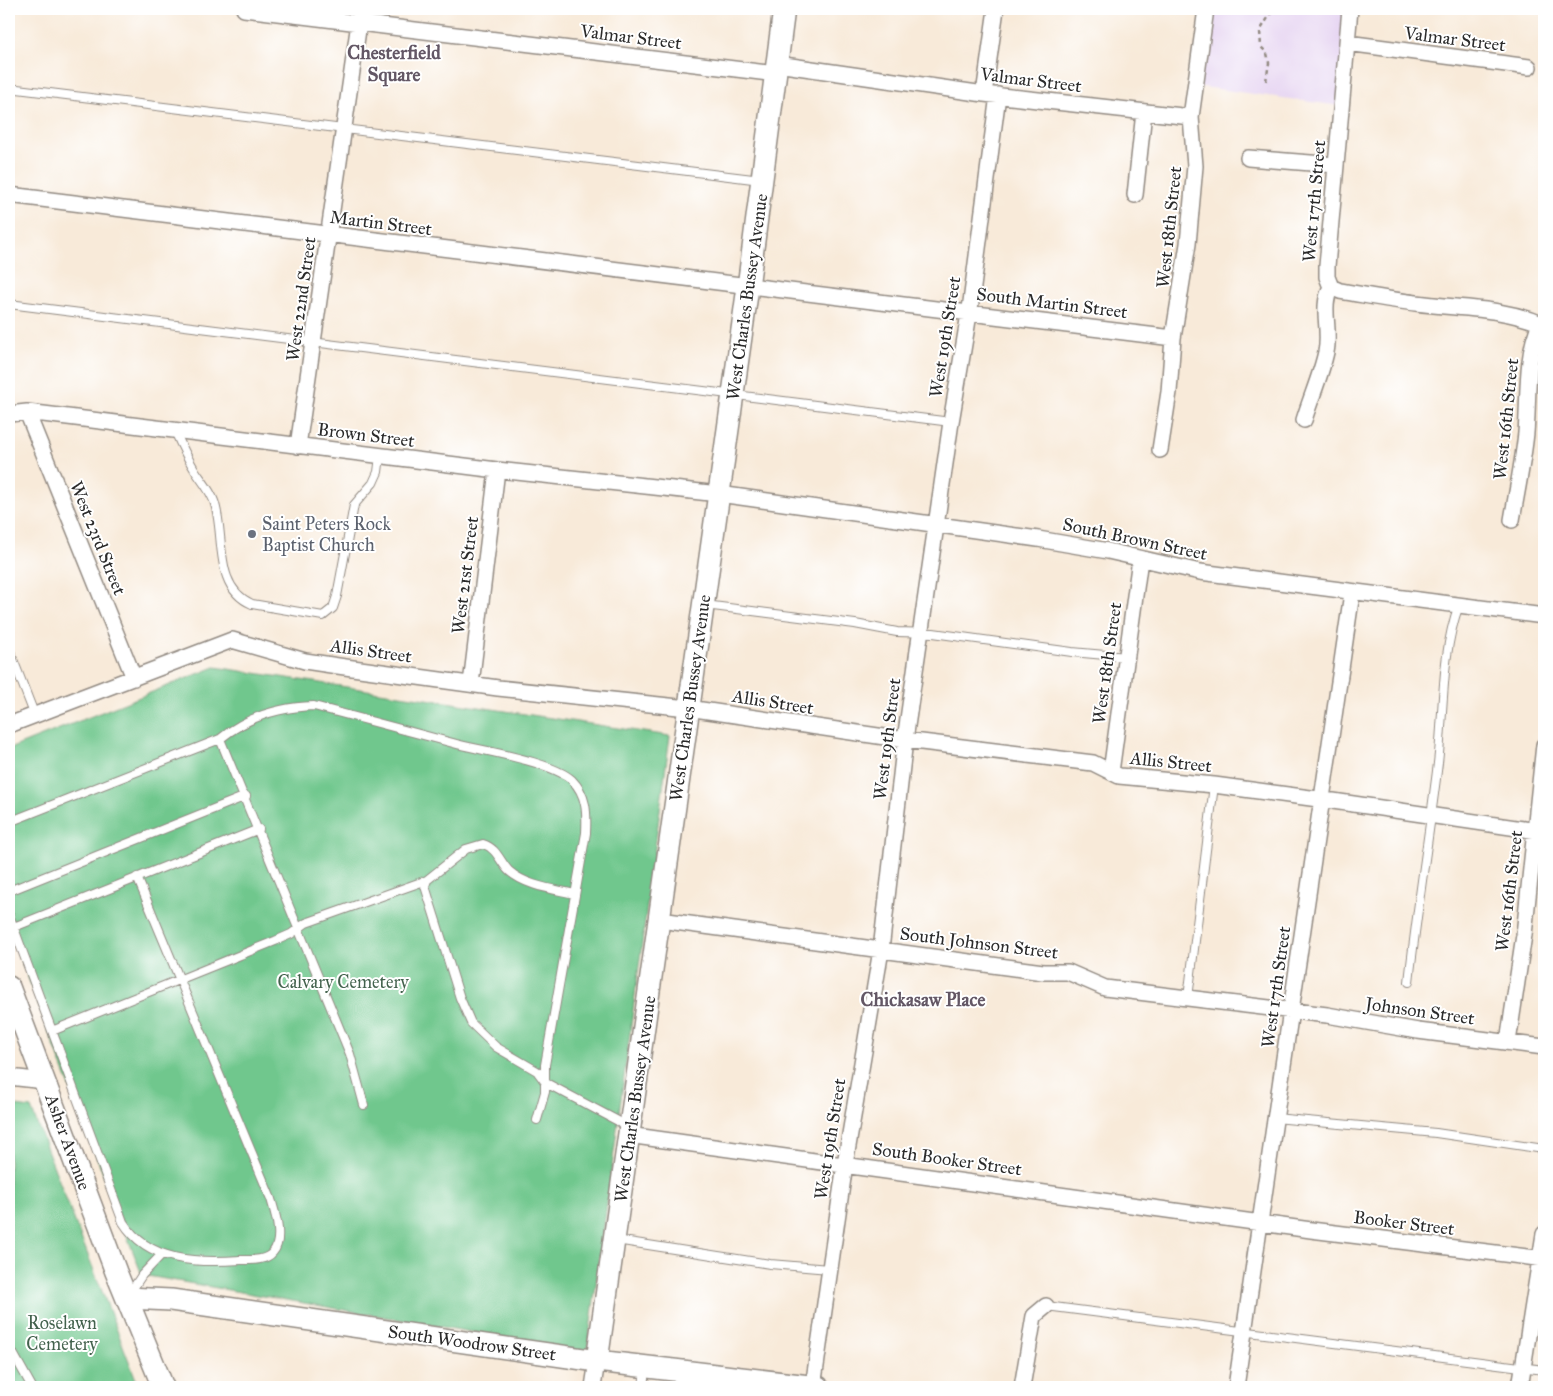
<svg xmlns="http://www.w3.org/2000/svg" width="1553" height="1396" font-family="'IM FELL Great Primer',serif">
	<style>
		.built { fill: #e5d3f1 }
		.green { fill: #70c78d; stroke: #4e795c }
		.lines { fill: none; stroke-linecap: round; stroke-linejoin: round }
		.lane-casing { stroke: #928a82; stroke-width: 10 }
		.street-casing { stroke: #928a82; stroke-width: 18 }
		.secondary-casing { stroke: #928a82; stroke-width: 24 }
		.path { stroke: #928a82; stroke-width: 2.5; stroke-dasharray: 4 4; stroke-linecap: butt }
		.lane { stroke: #fff; stroke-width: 8 }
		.street { stroke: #fff; stroke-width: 15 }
		.secondary { stroke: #fff; stroke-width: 21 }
		.worship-dot { fill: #6b7280; stroke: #fff; stroke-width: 2 }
		.labels { text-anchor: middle; stroke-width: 4; stroke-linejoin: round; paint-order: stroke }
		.street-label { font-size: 18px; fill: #2b2b2b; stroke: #fff }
		.worship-label { font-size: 18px; fill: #5b616d; stroke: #fff; text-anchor: start }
		.park-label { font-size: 18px; fill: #43624d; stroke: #fff }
		.neighbourhood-label { font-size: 19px; font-weight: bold; fill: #635765; stroke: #fff }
	</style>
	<rect width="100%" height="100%" fill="#fff"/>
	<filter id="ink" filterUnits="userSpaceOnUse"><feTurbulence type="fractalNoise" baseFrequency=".02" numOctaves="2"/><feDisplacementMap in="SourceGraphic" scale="10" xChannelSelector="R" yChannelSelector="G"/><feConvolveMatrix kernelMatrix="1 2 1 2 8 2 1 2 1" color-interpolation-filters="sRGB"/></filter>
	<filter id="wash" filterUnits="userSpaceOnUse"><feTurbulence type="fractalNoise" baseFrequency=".0096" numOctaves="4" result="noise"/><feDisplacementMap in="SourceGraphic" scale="20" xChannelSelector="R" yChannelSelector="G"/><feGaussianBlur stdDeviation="1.12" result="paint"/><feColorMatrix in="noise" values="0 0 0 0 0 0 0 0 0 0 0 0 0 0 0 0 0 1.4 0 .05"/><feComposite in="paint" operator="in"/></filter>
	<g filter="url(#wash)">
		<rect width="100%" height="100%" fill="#f8ead9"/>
		<path class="built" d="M1206 9H1351L1340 106 1196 86Z"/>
		<path class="green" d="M215 667 670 736 587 1352 142 1275 9 928V749Z
			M9 1105 31 1108 139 1387H9Z"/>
	</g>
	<g filter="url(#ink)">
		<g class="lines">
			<defs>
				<path id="lane" d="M1188 9 1206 11
					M9 88 761 180
					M9 304 951 422
					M175 431C181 445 188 459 196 472 202 481 210 490 214 501 226 534 212 587 252 604L323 616 333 608 337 596 354 505 373 483 378 472 380 456
					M705 605 855 624 897 632 933 633 1072 652 1127 657
					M9 649 35 716
					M220 739 350 1054 364 1105
					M9 822 220 739C247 717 280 707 314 706 360 718 407 731 453 743 482 751 551 761 572 780 587 795 587 813 586 833L545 1065V1092L537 1120
					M9 891 246 796
					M575 894C553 889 526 886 509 871 500 862 497 848 483 844L466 849 427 880 425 886 460 998 471 1023 496 1047 537 1071 546 1083 618 1121 625 1128
					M9 915 123 1222C149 1263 198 1263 241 1260 251 1260 266 1261 273 1252 284 1239 275 1213 271 1199L137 877
					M14 927 259 829
					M1409 982C1417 909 1429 836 1438 763 1444 712 1441 653 1459 605
					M1188 998 1214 785
					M52 1031 275 941 291 934 306 923 427 880
					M1275 1118 1436 1133 1544 1149
					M616 1240 770 1264 829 1269
					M128 1296 142 1275 162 1254
					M1046 1306 1544 1370
					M9 1346 32 1387
					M643 1387 645 1369"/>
				<path id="street" d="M244 9 776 74
					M1347 43 1529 67
					M777 64 984 94 1191 117
					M984 94 996 9
					M1248 158 1336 165
					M9 195 1173 338
					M1135 195 1144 112
					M1331 287 1340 291C1365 295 1390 300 1416 303 1460 309 1503 307 1544 325
					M27 412 134 678
					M9 414 27 412 497 470 719 494 1038 539 1108 551 1200 572 1544 616
					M1304 420C1311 397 1321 375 1326 352 1331 329 1320 308 1331 287L1327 277V266L1350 9
					M298 446 361 9
					M1160 450 1169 392 1173 338 1188 244 1195 166 1191 117 1206 9
					M1512 520C1517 491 1523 462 1526 433 1529 397 1525 356 1540 324
					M471 684 497 470
					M9 725 232 640 305 661 338 666 498 688 688 708 905 740 1093 763 1119 776 1214 785 1333 801 1544 832
					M1111 772 1140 559
					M660 920 1043 972H1068L1105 988 1327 1015 1418 1031 1544 1047
					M1508 1042 1524 935 1544 745
					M9 1077 45 1081
					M628 1135 1311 1230 1544 1259
					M593 1387 597 1361
					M813 1387 845 1164 881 950 905 740 951 422 971 302 998 95
					M1022 1387 1034 1316 1046 1306
					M1236 1387 1352 593
					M1520 1387 1544 1234"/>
				<path id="secondary" d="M9 987 116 1272 163 1387
					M127 1298 171 1300 597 1361 818 1387
					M597 1361 748 287 784 9"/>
			</defs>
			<use href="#lane" class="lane-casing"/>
			<use href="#street" class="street-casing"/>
			<use href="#secondary" class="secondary-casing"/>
			<path class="path" d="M1266 81 1269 63 1267 53 1261 47 1260 31 1271 13 1283 9"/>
			<use href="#lane" class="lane"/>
			<use href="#street" class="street"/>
			<use href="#secondary" class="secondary"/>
		</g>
	</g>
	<circle class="worship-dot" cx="252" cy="534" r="5"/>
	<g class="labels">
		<g class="street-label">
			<text transform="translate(631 37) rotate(7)" y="6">Valmar Street</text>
			<text transform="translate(1455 39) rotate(7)" y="6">Valmar Street</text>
			<text transform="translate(1031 80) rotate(7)" y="6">Valmar Street</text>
			<text transform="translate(1314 201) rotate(-85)" y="6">West 17th Street</text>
			<text transform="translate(381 223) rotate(7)" y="6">Martin Street</text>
			<text transform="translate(1169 227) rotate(-84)" y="6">West 18th Street</text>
			<text transform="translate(747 297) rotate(-82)" y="6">West Charles Bussey Avenue</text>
			<text transform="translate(301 299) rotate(-82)" y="6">West 22nd Street</text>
			<text transform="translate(1052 303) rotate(7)" y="6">South Martin Street</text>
			<text transform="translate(945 337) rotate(-81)" y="6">West 19th Street</text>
			<text transform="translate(1506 419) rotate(-84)" y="6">West 16th Street</text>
			<text transform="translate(366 435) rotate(7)" y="6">Brown Street</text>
			<text transform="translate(98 538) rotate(68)" y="6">West 23rd Street</text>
			<text transform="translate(1135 539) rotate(12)" y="6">South Brown Street</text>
			<text transform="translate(465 575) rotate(-83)" y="6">West 21st Street</text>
			<text transform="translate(371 651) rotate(8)" y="6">Allis Street</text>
			<text transform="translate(1107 663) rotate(-82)" y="6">West 18th Street</text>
			<text transform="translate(690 698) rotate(-82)" y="6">West Charles Bussey Avenue</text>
			<text transform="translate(773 702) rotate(9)" y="6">Allis Street</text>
			<text transform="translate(887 739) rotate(-83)" y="6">West 19th Street</text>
			<text transform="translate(1171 762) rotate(6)" y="6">Allis Street</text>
			<text transform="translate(1509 891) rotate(-83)" y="6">West 16th Street</text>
			<text transform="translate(979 943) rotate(7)" y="6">South Johnson Street</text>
			<text transform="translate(1276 987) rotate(-82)" y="6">West 17th Street</text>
			<text transform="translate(1420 1011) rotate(8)" y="6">Johnson Street</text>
			<text transform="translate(635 1099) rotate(-82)" y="6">West Charles Bussey Avenue</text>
			<text transform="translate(830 1139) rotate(-81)" y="6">West 19th Street</text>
			<text transform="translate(68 1142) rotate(70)" y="6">Asher Avenue</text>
			<text transform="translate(947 1159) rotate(8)" y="6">South Booker Street</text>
			<text transform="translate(1404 1223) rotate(7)" y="6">Booker Street</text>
			<text transform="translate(472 1343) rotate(8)" y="6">South Woodrow Street</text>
		</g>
		<g class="worship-label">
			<text x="262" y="530">Saint Peters Rock<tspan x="262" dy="21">Baptist Church</tspan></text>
		</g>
		<g class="park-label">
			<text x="343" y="988">Calvary Cemetery</text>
			<text x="62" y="1329">Roselawn<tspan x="62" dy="21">Cemetery</tspan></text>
		</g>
		<g class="neighbourhood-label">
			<text x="394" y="59">Chesterfield<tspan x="394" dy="22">Square</tspan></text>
			<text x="923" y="1006">Chickasaw Place</text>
		</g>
	</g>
	<rect width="1553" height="1396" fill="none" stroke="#fff" stroke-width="30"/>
</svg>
